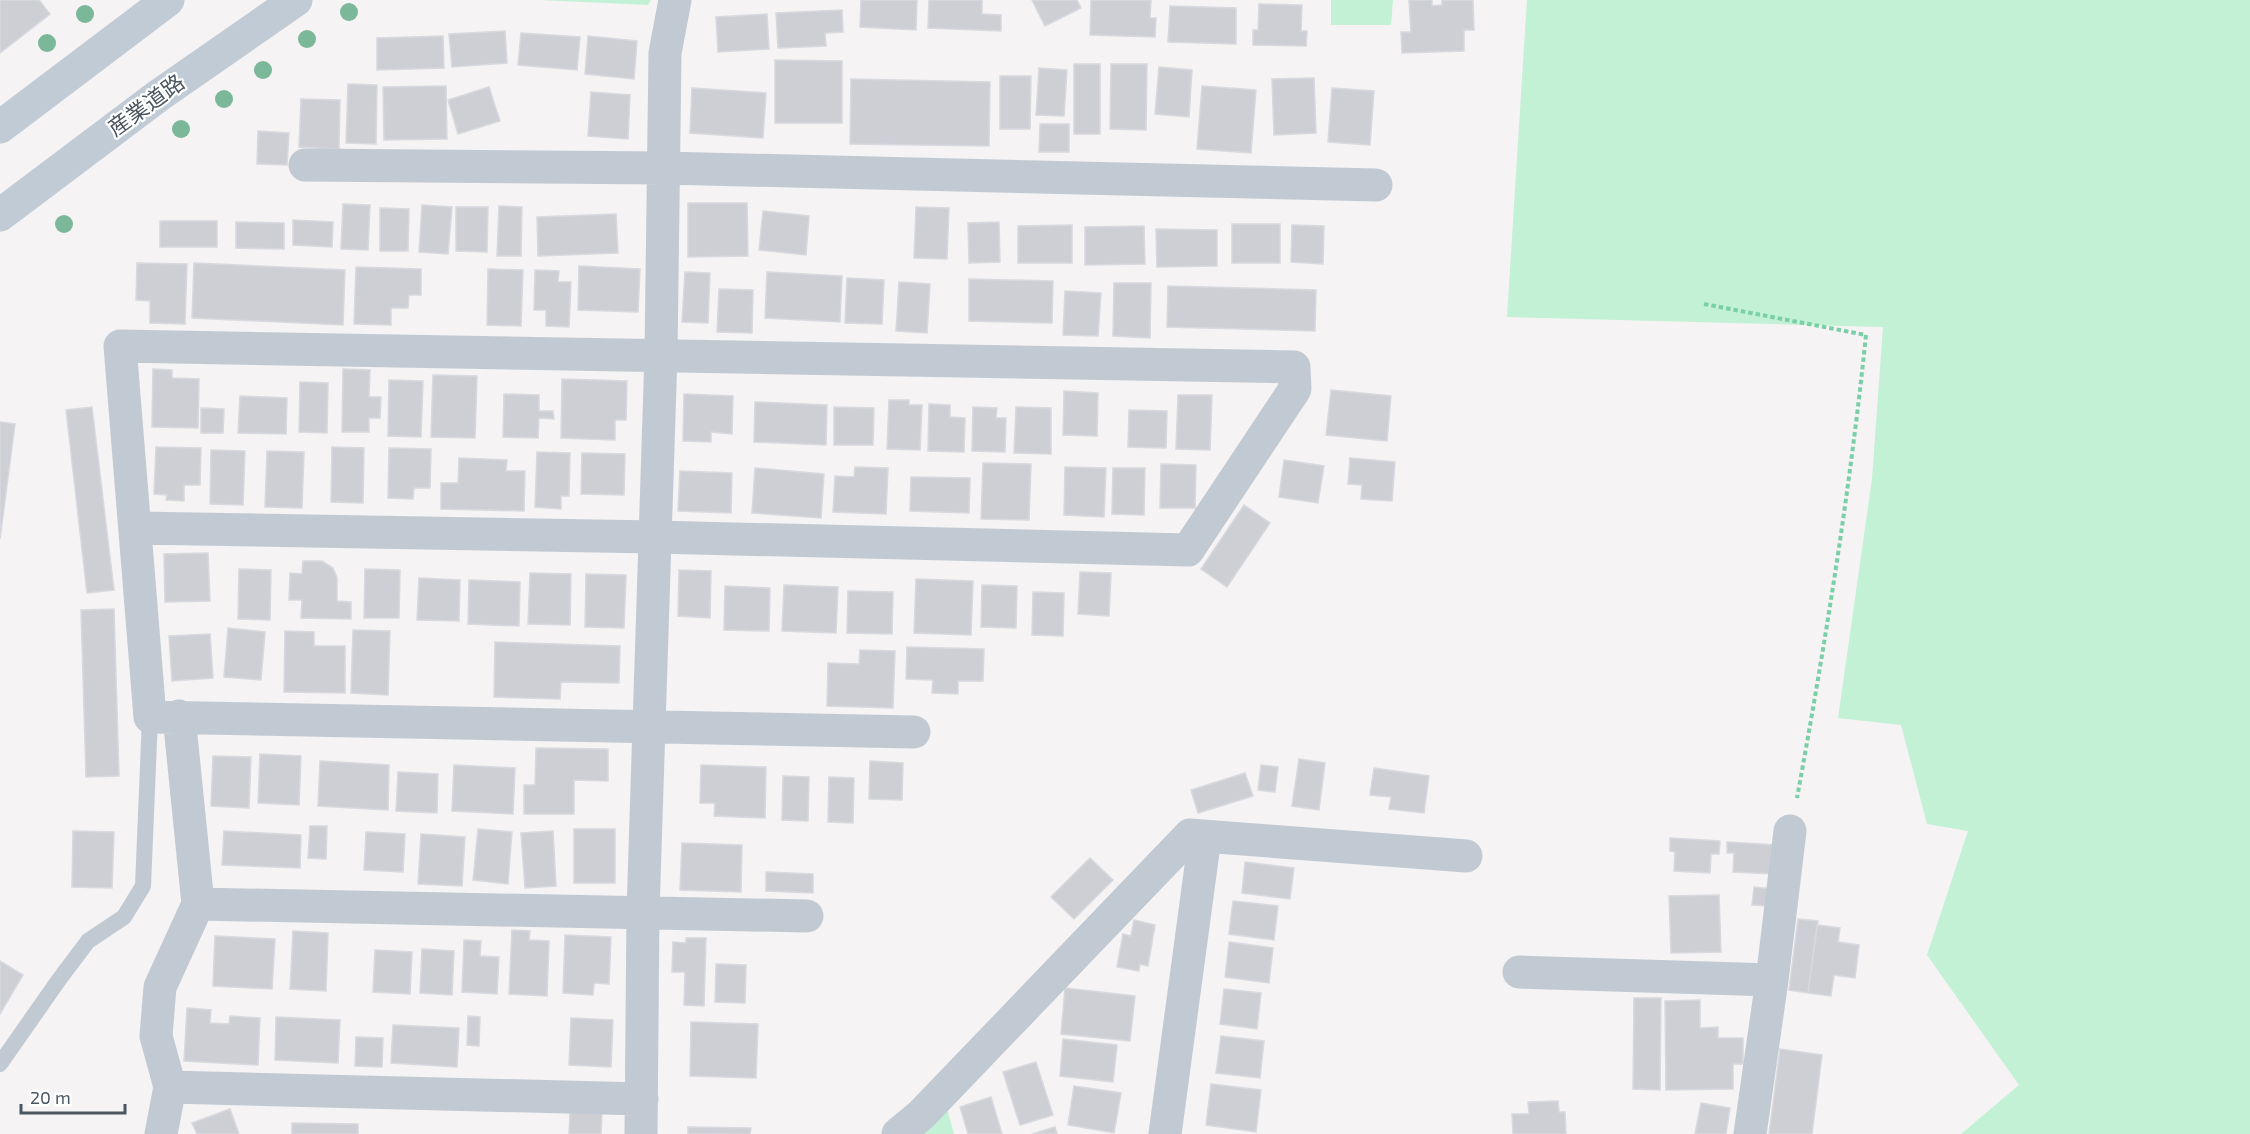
<svg xmlns="http://www.w3.org/2000/svg" width="2250" height="1134" font-family="'Exo 2','Noto Sans JP',sans-serif">
	<style>
		.green { fill: #c3f1d5 }
		.building { fill: #cdcfd5; stroke: #d7d9de; stroke-width: 1.5 }
		.lines { fill: none; stroke-linecap: round; stroke-linejoin: round }
		.path { stroke: #7ad0a6; stroke-width: 4; stroke-dasharray: 4.5 3; stroke-linecap: butt }
		.service { stroke: #c1cad2; stroke-width: 16 }
		.minor { stroke: #c1cad2; stroke-width: 33 }
		.secondary { stroke: #c1cbd6; stroke-width: 33 }
		.tree { fill: #7bb799 }
		.labels { text-anchor: middle; stroke-width: 4.5; stroke-linejoin: round; paint-order: stroke }
		.street-label { font-size: 22px; fill: #4a5661; stroke: #fff }
	</style>
	<rect width="100%" height="100%" fill="#f5f3f3"/>
	<path class="green" d="M540 0H651L648 5Z
		M1331 0H1393L1391 25H1331Z
		M1527 0H2250V1134H1961L2019 1085 1927 955 1968 831 1927 824 1901 725 1838 718 1872 479 1883 327 1507 317Z
		M947 1109 954 1134H919Z"/>
	<path class="building" d="M0 0H39L50 14 0 53Z
		M861 0H917L916 30 860 27Z
		M929 0H982V14L1001 15V31L928 28Z
		M1032 0H1077L1081 8 1045 26Z
		M1091 0H1151L1150 18H1156L1155 37 1090 35Z
		M1409 0H1432V6L1442 5V0H1473L1474 30H1464V51L1402 53 1401 32H1411Z
		M1259 4 1302 5 1301 31H1307L1306 46 1253 45V30H1258Z
		M1170 6 1236 8V44L1168 42Z
		M842 10 843 32 825 33 826 46 778 48 776 13Z
		M767 14 769 49 718 52 716 17Z
		M505 31 507 63 452 67 449 34Z
		M521 33 580 37 577 70 518 65Z
		M443 36 444 68 377 70V38Z
		M588 36 637 41 634 79 585 74Z
		M775 60 842 61V123H775Z
		M1074 64H1100V134H1074Z
		M1111 64H1147L1146 130 1110 129Z
		M1159 67 1192 70 1189 117 1155 114Z
		M1039 68 1067 70 1064 116 1036 115Z
		M1000 76H1031L1030 129H1000Z
		M1314 78 1316 133 1274 135 1272 79Z
		M851 79 990 82 989 146 850 144Z
		M348 84 377 85 376 144 346 143Z
		M446 86 447 139 384 140 383 87Z
		M1202 86 1256 90 1251 153 1197 149Z
		M489 87 500 121 458 134 448 100Z
		M692 88 766 93 763 138 690 133Z
		M1332 88 1374 91 1370 145 1328 142Z
		M591 92 630 95 628 139 588 136Z
		M301 99 340 100 339 149 299 147Z
		M1040 124H1069V152H1039Z
		M258 131 289 133 287 165 257 164Z
		M688 203H747L748 256 688 257Z
		M343 204 370 205 368 250 341 249Z
		M422 205 452 207 448 254 419 252Z
		M499 206 522 207 521 256H497Z
		M456 207H488L487 252 456 251Z
		M916 207 949 208 947 259 914 258Z
		M380 208 409 209 408 251H380Z
		M763 211 809 216 806 255 759 250Z
		M616 214 618 253 538 256 537 217Z
		M293 220 333 222 332 247 293 245Z
		M160 221H217V247H160Z
		M236 222 284 223V249L236 248Z
		M999 222 1000 262 969 263 968 223Z
		M1232 224H1280V263H1232Z
		M1072 225V263H1018V226Z
		M1292 225 1324 226 1323 264 1291 262Z
		M1144 226 1145 264 1085 265V227Z
		M1156 229 1217 230V266L1157 267Z
		M137 263 187 264 185 324 150 323V301L136 300Z
		M194 263 345 270 343 325 192 318Z
		M579 266 640 269 638 312 578 310Z
		M356 267 421 269V295H409L408 308H391V325L354 324Z
		M488 269 523 270 521 326 487 325Z
		M535 270 559 271 558 282H571L569 327 546 326V310H534Z
		M685 272 710 273 708 323 682 322Z
		M767 272 842 276 840 322 765 318Z
		M847 278 884 280 882 324 845 323Z
		M969 279 1053 281 1052 323 969 321Z
		M899 282 930 284 927 333 896 331Z
		M1114 283H1151L1150 338 1113 336Z
		M1168 286 1316 290 1315 331 1167 327Z
		M719 289 753 290 752 333 717 332Z
		M1065 291 1101 293 1098 336 1063 335Z
		M153 369 172 370V378L199 379 198 428 152 427Z
		M343 369 370 370 369 397H381L380 418H369V432H342Z
		M433 375 477 376 475 438 431 437Z
		M562 379 627 381 626 420H615V440L561 438Z
		M389 380 423 381 421 437 388 436Z
		M300 382 328 383 327 433 299 432Z
		M1331 390 1391 396 1387 441 1326 435Z
		M1064 391 1098 393 1097 436 1063 435Z
		M504 394 539 395V411H553L554 419 539 418 538 438 503 437Z
		M684 394 733 396 732 434 711 432V442L683 441Z
		M1178 395H1212L1210 450 1176 449Z
		M240 396 287 398 286 434 238 433Z
		M889 400H909V405H922L920 450 887 449Z
		M755 402 827 405 826 445 754 442Z
		M929 404 950 405V417L965 418 964 452 928 451Z
		M92 407 114 590 87 593 66 410Z
		M834 407 874 408 873 445H834Z
		M973 407 997 408 996 418H1006L1005 452 972 451Z
		M1016 407 1051 408V454L1014 453Z
		M201 408 224 409 223 433H201Z
		M1129 410 1167 411 1166 448 1128 447Z
		M0 422 15 424 0 539Z
		M156 447 201 448 200 485H184V501L166 500 167 495 154 494Z
		M332 447 364 448 363 503 331 502Z
		M389 448 431 449 430 488H414L413 499 388 498Z
		M211 450 245 451 243 505 210 504Z
		M267 451 304 452 302 508 265 507Z
		M537 452 570 453 569 496H561V509L535 507Z
		M582 453 625 454 624 495 581 494Z
		M459 458 507 460 506 471H525L524 511 441 509V483H458Z
		M1350 458 1395 462 1392 501 1361 499 1362 485 1348 484Z
		M1284 460 1324 466 1318 503 1279 497Z
		M983 463 1031 464 1029 520 981 519Z
		M1161 464 1196 465 1195 508H1160Z
		M855 467 888 468 886 514 833 512 835 476 854 477Z
		M1065 467 1106 468 1104 517 1064 515Z
		M755 468 824 474 821 518 752 513Z
		M1113 468H1145L1144 515 1112 514Z
		M680 471 732 473 731 513 678 511Z
		M911 477 970 478 969 513 910 511Z
		M1244 505 1270 523 1227 587 1201 569Z
		M208 553 210 601 165 602 164 554Z
		M303 561H322L333 568 337 578V601L351 602V619L301 618 302 600H289L290 573 302 574Z
		M239 569 271 570 270 620 238 619Z
		M365 569 400 570 399 618H364Z
		M679 570 711 571 710 618 678 616Z
		M1080 572 1111 573 1109 616 1078 614Z
		M530 573 571 574 570 625 528 624Z
		M586 574 626 575 624 628 585 627Z
		M419 578 460 580 459 621 417 620Z
		M916 579 973 581 971 635 914 633Z
		M469 580 520 582 519 626 468 624Z
		M784 585 838 587 836 633 782 631Z
		M982 585 1017 586 1016 628 981 627Z
		M725 586 770 588 769 631 724 630Z
		M848 591 893 592 892 634 847 633Z
		M1033 592 1064 593 1063 636 1032 635Z
		M114 609 119 776 86 777 81 610Z
		M228 628 265 632 261 680 224 677Z
		M353 630 390 631 388 695 351 693Z
		M285 631 314 632V646H345V693L284 692Z
		M210 634 213 678 172 681 169 636Z
		M495 642 620 646 619 683 561 682 560 699 494 697Z
		M907 647 984 649 983 681H958V694L932 693 933 680 906 679Z
		M860 650 895 651 893 708 827 706 828 663 859 664Z
		M536 748 608 749V781L574 780V814H524V785H535Z
		M260 754 301 756 299 805 258 803Z
		M213 756 251 757 249 808 211 806Z
		M1299 759 1325 763 1319 810 1292 806Z
		M320 761 389 765 388 810 318 806Z
		M870 761 903 763 902 800 869 799Z
		M454 765 515 768 513 814 452 811Z
		M701 765 766 767 765 818 714 816 715 803H700Z
		M1261 765 1278 767 1275 792 1258 790Z
		M1374 768 1429 776 1424 813 1389 809 1391 797 1370 795Z
		M398 772 438 774 437 813 396 811Z
		M1245 773 1253 796 1198 813 1191 790Z
		M783 776 809 777 808 821 782 820Z
		M829 777 854 778 853 823 828 822Z
		M310 826H327L326 859 308 858Z
		M478 829 512 832 508 884 473 880Z
		M574 829H615V883H574Z
		M73 831 114 832 112 888 72 887Z
		M224 831 301 835 300 868 222 865Z
		M553 831 556 886 525 888 521 833Z
		M366 832 405 834 403 872 364 870Z
		M421 834 465 837 462 886 418 884Z
		M1670 838 1720 841 1719 854H1711L1710 873 1674 871 1675 852 1670 851Z
		M1727 842 1776 845 1775 874 1733 872 1734 853H1727Z
		M682 843 742 845 741 892 680 890Z
		M1090 858 1113 880 1074 919 1051 897Z
		M1245 862 1294 868 1290 899 1242 893Z
		M766 872 813 874V893L766 891Z
		M1754 887 1771 889 1769 906 1752 905Z
		M1719 895 1721 952 1671 953 1669 896Z
		M1233 901 1278 906 1274 940 1229 934Z
		M1798 919 1818 921 1808 993 1789 990Z
		M1134 920 1155 925 1148 966 1140 964 1139 971 1117 967 1123 934 1131 936Z
		M1817 925 1840 928 1838 942 1859 945 1855 978 1834 975 1831 996 1808 993Z
		M512 930 530 931 529 940 549 941 547 996 509 994Z
		M293 931 328 933 326 991 290 989Z
		M565 935 611 937 609 984 594 983 593 995 563 993Z
		M215 936 275 939 272 989 213 986Z
		M686 938H706L704 1006 684 1005 685 972H672L673 942 686 943Z
		M464 940 481 941 480 956 499 957 497 994 462 992Z
		M1229 942 1273 948 1269 983 1225 977Z
		M422 949 454 951 452 995 420 993Z
		M375 950 412 952 410 994 373 992Z
		M0 961 23 975 0 1014Z
		M716 964 746 965 745 1003 715 1002Z
		M1065 988 1135 996 1130 1041 1061 1034Z
		M1224 989 1261 993 1257 1029 1220 1024Z
		M1634 998H1661L1660 1090 1633 1089Z
		M1700 1000V1028L1718 1027V1038H1743V1064H1733V1089L1666 1090 1665 1001Z
		M187 1008 211 1010 210 1023 229 1024 230 1016 260 1018 258 1065 184 1061Z
		M468 1016 480 1017 479 1046 467 1045Z
		M276 1017 340 1020 338 1063 275 1060Z
		M571 1018 613 1020 611 1067 569 1065Z
		M691 1022 758 1024 756 1078 690 1076Z
		M393 1025 459 1028 457 1067 391 1063Z
		M1221 1036 1264 1041 1260 1078 1216 1073Z
		M356 1037 383 1038 382 1067 355 1066Z
		M1063 1039 1117 1045 1113 1082 1060 1076Z
		M1780 1049 1822 1055 1812 1134H1769Z
		M1036 1062 1053 1115 1020 1125 1003 1072Z
		M1211 1084 1261 1090 1256 1132 1206 1125Z
		M1074 1086 1121 1093 1114 1133 1068 1125Z
		M991 1097 1002 1134H968L960 1107Z
		M1558 1101 1559 1112H1565L1566 1134H1513L1512 1114H1529L1528 1102Z
		M1701 1103 1730 1108 1726 1134H1695Z
		M230 1109 239 1134H197L192 1123Z
		M570 1112 602 1113 601 1134H569Z
		M292 1123 358 1124V1134H292Z
		M688 1127 751 1128 750 1134H688Z
		M1055 1127 1057 1134H1032Z"/>
	<g class="lines">
		<path class="path" d="M1704 304 1866 335C1850 490 1825 645 1797 798"/>
		<path class="service" d="M0 1064 58 981 88 941 124 917 143 886 150 717"/>
		<path class="minor" d="M305 165 664 168 1376 185
			M136 528 655 537 1188 550 1295 389 1294 367 120 346 150 717 914 732
			M198 904 807 916
			M1519 972 1772 980
			M170 1087 642 1099
			M161 1134 170 1087 156 1036 160 987 198 904 179 716
			M641 1134 643 912 661 354 665 53 675 0
			M898 1134 921 1115 1190 835 1466 856
			M1165 1134 1205 837
			M1750 1134 1772 980 1790 831"/>
		<path class="secondary" d="M0 127 168 0
			M0 215 158 96 296 0"/>
	</g>
	<g class="tree">
		<circle cx="349" cy="12" r="9"/>
		<circle cx="85" cy="14" r="9"/>
		<circle cx="307" cy="39" r="9"/>
		<circle cx="47" cy="43" r="9"/>
		<circle cx="263" cy="70" r="9"/>
		<circle cx="224" cy="99" r="9"/>
		<circle cx="181" cy="129" r="9"/>
		<circle cx="64" cy="224" r="9"/>
	</g>
	<g class="labels">
		<g class="street-label">
			<text transform="translate(146 105) rotate(-36)" y="8">産業道路</text>
		</g>
	</g>
	<path d="M21 1104v9h104v-9" fill="none" stroke="#4a5661" stroke-width="3"/>
	<text x="30" y="1104" font-size="18" fill="#4a5661" stroke="#ffffff" stroke-width="4.5" paint-order="stroke">20 m</text>
</svg>
